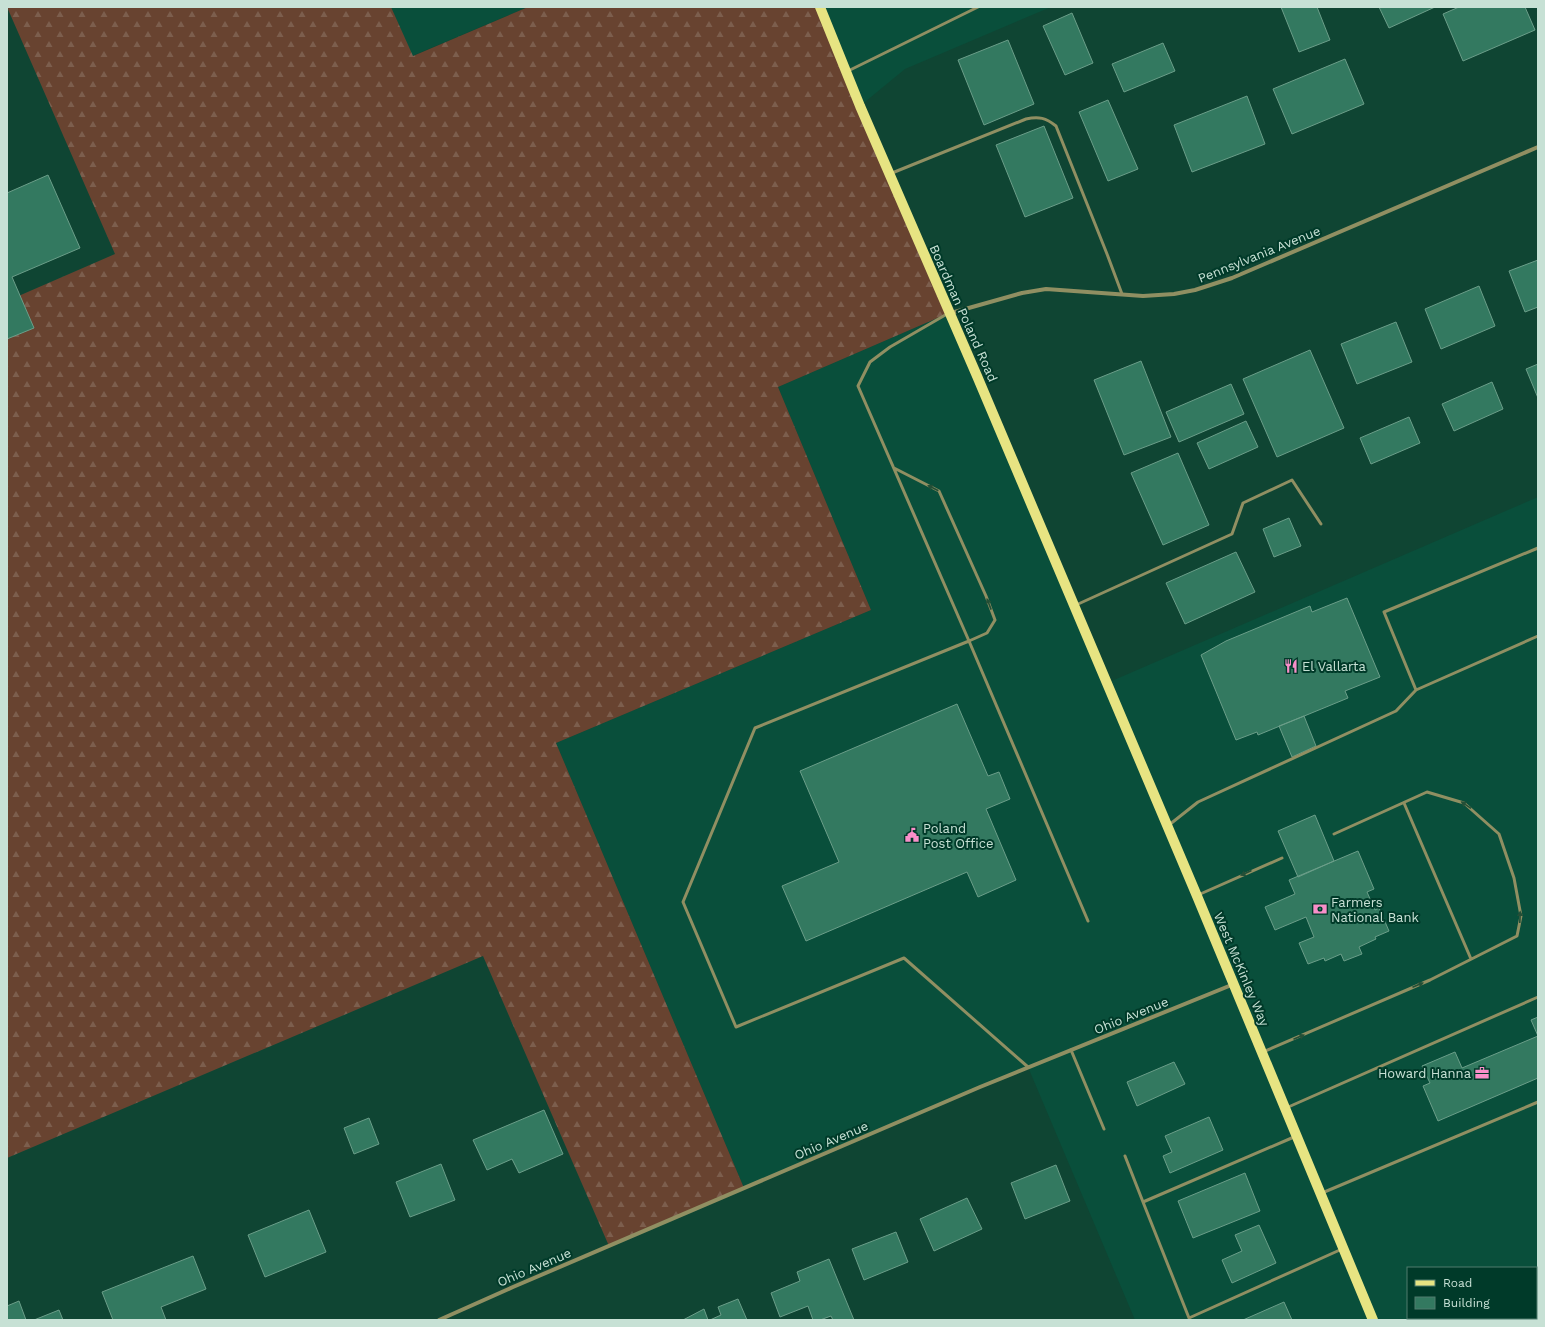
<svg xmlns="http://www.w3.org/2000/svg" width="1545" height="1327" font-family="'Work Sans',sans-serif">
	<style>
		.built { fill: #094f3b; fill-rule: evenodd }
		.forest { fill: url(#forest-firs) }
		.building { fill: #337960; stroke: #6b9e89 }
		.lines { fill: none; stroke-linecap: round; stroke-linejoin: round }
		.lane { stroke: #908f62; stroke-width: 3 }
		.street { stroke: #908f62; stroke-width: 4 }
		.primary { stroke: #e7e482; stroke-width: 10 }
		.oneway { fill: #244f37 }
		.labels { text-anchor: middle; stroke-width: 4; stroke-linejoin: round; paint-order: stroke }
		.street-label { font-size: 13px; fill: #c7e1d5; stroke: #003a29 }
		.poi-label { font-size: 13px; fill: #c7e1d5; stroke: #003a29; text-anchor: start }
	</style>
	<defs>
		<pattern id="forest-firs" width="22" height="20" patternUnits="userSpaceOnUse"><rect width="22" height="20" fill="#684330"/><path d="M5 1l3.5 6h-7zM16 11l3.5 6h-7z" fill="#7c5e4d"/></pattern>
	</defs>
	<rect width="100%" height="100%" fill="#0f4533"/>
	<path class="built" d="M391 7H528L412 56Z
		M820 7H1051L905 69 860 106Z
		M949 313 1107 683 1538 497V1320H1135L1028 1067 744 1188 556 743 871 610 778 387ZM1408 1268H1536V1318H1408Z"/>
	<path class="forest" d="M7 7H391L413 56 528 7H820L949 313 778 387 871 610 556 743 744 1188 609 1246 483 956 7 1158V301L115 254Z"/>
	<path class="building" d="M1281 7H1317L1330 40 1299 52Z
		M1379 7H1435L1389 28Z
		M1459 7H1525L1535 30 1463 61 1443 14Z
		M1072 13 1093 63 1065 75 1043 26Z
		M1008 40 1034 104 984 125 958 60Z
		M1163 43 1175 71 1124 92 1112 64Z
		M1345 59 1364 104 1292 134 1273 89Z
		M1247 96 1265 144 1192 172 1174 125Z
		M1108 100 1138 169 1108 181 1079 112Z
		M1044 126 1073 198 1025 217 996 145Z
		M48 175 80 248 12 277 34 328 7 339V193Z
		M1538 260V307L1525 312 1509 271Z
		M1479 286 1495 326 1441 349 1425 309Z
		M1396 322 1412 362 1357 384 1341 344Z
		M1310 350 1344 428 1277 457 1243 379Z
		M1141 361 1171 437 1124 455 1094 380Z
		M1538 364V398L1526 369Z
		M1492 382 1503 409 1454 431 1442 404Z
		M1231 384 1244 414 1179 442 1166 412Z
		M1409 417 1420 443 1371 464 1360 438Z
		M1246 421 1258 447 1209 469 1197 443Z
		M1178 453 1209 525 1163 545 1131 473Z
		M1289 518 1301 546 1274 557 1263 529Z
		M1236 552 1255 592 1185 624 1166 583Z
		M1347 598 1380 677 1345 691 1348 698 1258 735 1257 732 1236 740 1201 655 1226 641 1310 606 1312 612Z
		M957 704 988 776 999 772 1010 799 986 809 1016 880 978 897 967 872 806 941 782 886 839 862 800 771Z
		M1304 716 1316 746 1292 757 1279 726Z
		M1315 815 1334 861 1298 877 1278 831Z
		M1358 851 1374 889 1367 892 1375 910 1379 908 1389 931 1375 937 1376 939 1359 947 1362 954 1344 961 1341 954 1325 961 1324 958 1308 964 1299 943 1314 937 1306 917 1275 930 1265 907 1295 894 1289 880Z
		M1538 1017V1078L1438 1121 1423 1086 1430 1083 1422 1066 1455 1052 1462 1068 1538 1036 1531 1020Z
		M1174 1062 1185 1084 1137 1106 1127 1082Z
		M544 1110 563 1154 519 1173 512 1159 487 1170 473 1140Z
		M1209 1117 1223 1150 1170 1173 1163 1156 1172 1152 1165 1136Z
		M369 1118 379 1144 354 1154 344 1128Z
		M441 1164 455 1200 410 1217 396 1182Z
		M1056 1165 1070 1201 1025 1219 1011 1183Z
		M1245 1173 1260 1211 1193 1238 1178 1201Z
		M967 1198 982 1229 934 1251 920 1219Z
		M309 1210 326 1252 265 1277 248 1235Z
		M1259 1225 1276 1263 1232 1283 1222 1260 1242 1251 1235 1235Z
		M896 1232 908 1262 864 1280 852 1249Z
		M193 1256 206 1289 161 1307 166 1320H113L102 1292Z
		M829 1259 854 1320H833L831 1316 820 1320H813L808 1306 780 1317 771 1293 800 1281 797 1272Z
		M738 1299 747 1320H710L721 1315 718 1307Z
		M19 1301 26 1320H7V1306Z
		M1284 1302 1292 1320H1243Z
		M704 1309 708 1320H683Z
		M59 1310 63 1320H34Z"/>
	<g class="lines">
		<path class="lane" d="M848 71 978 7
			M892 173 1026 119C1039 116 1046 118 1056 126L1107 254 1122 294
			M894 468 939 491 986 596 995 620 987 633 969 641 858 386 870 362 890 347 947 314
			M1076 605 1232 534 1243 503 1292 480 1321 524
			M1416 690 1384 612 1538 548
			M1404 803 1471 959
			M1169 825 1198 802 1396 711 1416 690 1538 636
			M1198 895 1282 858
			M1071 1050 1104 1129
			M1263 1052 1430 980 1517 936 1521 916 1514 878 1499 834 1464 803 1427 792 1334 834
			M1028 1067 904 958 736 1027 683 902 755 728 969 641 1088 921
			M1286 1108 1538 997
			M1294 1137 1143 1202 1189 1318 1342 1249
			M1125 1156 1143 1202
			M1322 1193 1538 1102
			M1535 1320 1538 1319"/>
		<path class="street" d="M951 313 1022 293 1046 289 1143 296 1174 294 1195 290 1232 278 1538 147
			M439 1320 513 1287 980 1087 1234 984"/>
		<path class="primary" d="M820 7 860 106 977 376 1197 896 1373 1320"/>
	</g>
	<defs><path id="oneway-solid" d="M-6-.8H1V-3.2L6.5 0L1 3.2V.8H-6Z"/></defs>
	<g class="oneway">
		<use href="#oneway-solid" transform="translate(933 488) rotate(-153)"/>
		<use href="#oneway-solid" transform="translate(989 604) rotate(-111)"/>
		<use href="#oneway-solid" transform="translate(1466 805) rotate(-146)"/>
		<use href="#oneway-solid" transform="translate(1246 873) rotate(156)"/>
		<use href="#oneway-solid" transform="translate(1520 917) rotate(-88)"/>
		<use href="#oneway-solid" transform="translate(1418 985) rotate(-23)"/>
		<use href="#oneway-solid" transform="translate(1299 1037) rotate(-23)"/>
	</g>
	<defs>
		<symbol id="restaurant-bare" viewBox="-9 -9 18 18"><path d="M-5-6h1v4h1v-4h1v4h1v-4h1v5L-1.5 .5V6h-2V.5L-5-1ZM5-6V6H3V1.5H1.5Q1.5-4 5-6Z" fill="#f98fc9" stroke="#003a29" stroke-width="2.5" paint-order="stroke"/></symbol>
		<symbol id="civic-bare" viewBox="-9 -9 18 18"><path d="M-.6-6.5H3V-4.5H.6V-3L4-1V1h2V6H-6V1h2V-1L-.6-3ZM-1.2 2.5V6h2.4V2.5Z" fill="#f98fc9" stroke="#003a29" stroke-width="2.5" paint-order="stroke"/></symbol>
		<symbol id="bank-bare" viewBox="-9 -9 18 18"><path d="M-6-4H6V4H-6ZM0-2.3a2.3 2.3 0 1 0 0 4.6a2.3 2.3 0 1 0 0-4.6Z" fill="#f98fc9" stroke="#003a29" stroke-width="2.5" paint-order="stroke"/></symbol>
		<symbol id="office-bare" viewBox="-9 -9 18 18"><path d="M-6-3h4V-5.5h4V-3h4V5H-6ZM-1-4.5V-3h2v-1.5ZM-6 0V1H6V0Z" fill="#f98fc9" stroke="#003a29" stroke-width="2.5" paint-order="stroke"/></symbol>
	</defs>
	<g fill-rule="evenodd">
		<use href="#restaurant-bare" x="1281" y="656" width="20" height="20"/>
		<use href="#civic-bare" x="902" y="825" width="20" height="20"/>
		<use href="#bank-bare" x="1310" y="899" width="20" height="20"/>
		<use href="#office-bare" x="1472" y="1063" width="20" height="20"/>
	</g>
	<g class="labels">
		<g class="street-label">
			<text transform="translate(1259 254) rotate(-22)" y="5">Pennsylvania Avenue</text>
			<text transform="translate(964 313) rotate(66)" y="5">Boardman Poland Road</text>
			<text transform="translate(1242 969) rotate(67)" y="5">West McKinley Way</text>
			<text transform="translate(1131 1015) rotate(-22)" y="5">Ohio Avenue</text>
			<text transform="translate(831 1140) rotate(-23)" y="5">Ohio Avenue</text>
			<text transform="translate(534 1267) rotate(-23)" y="5">Ohio Avenue</text>
		</g>
		<g class="poi-label">
			<text x="1302" y="671">El Vallarta</text>
			<text x="923" y="833">Poland<tspan x="923" dy="15">Post Office</tspan></text>
			<text x="1331" y="907">Farmers<tspan x="1331" dy="15">National Bank</tspan></text>
			<text x="1471" y="1078" text-anchor="end">Howard Hanna</text>
		</g>
	</g>
	<rect width="1545" height="1327" fill="none" stroke="#c7e1d5" stroke-width="16"/>
	<rect x="1407" y="1267" width="130" height="52" fill="#003a29" stroke="#507d6e"/>
	<rect x="1415" y="1280" width="20" height="6" fill="#e7e482" stroke="#507d6e"/>
	<text x="1443" y="1287" font-size="12" fill="#c7e1d5">Road</text>
	<rect x="1415" y="1297" width="20" height="12" fill="#337960" stroke="#507d6e"/>
	<text x="1443" y="1307" font-size="12" fill="#c7e1d5">Building</text>
</svg>
